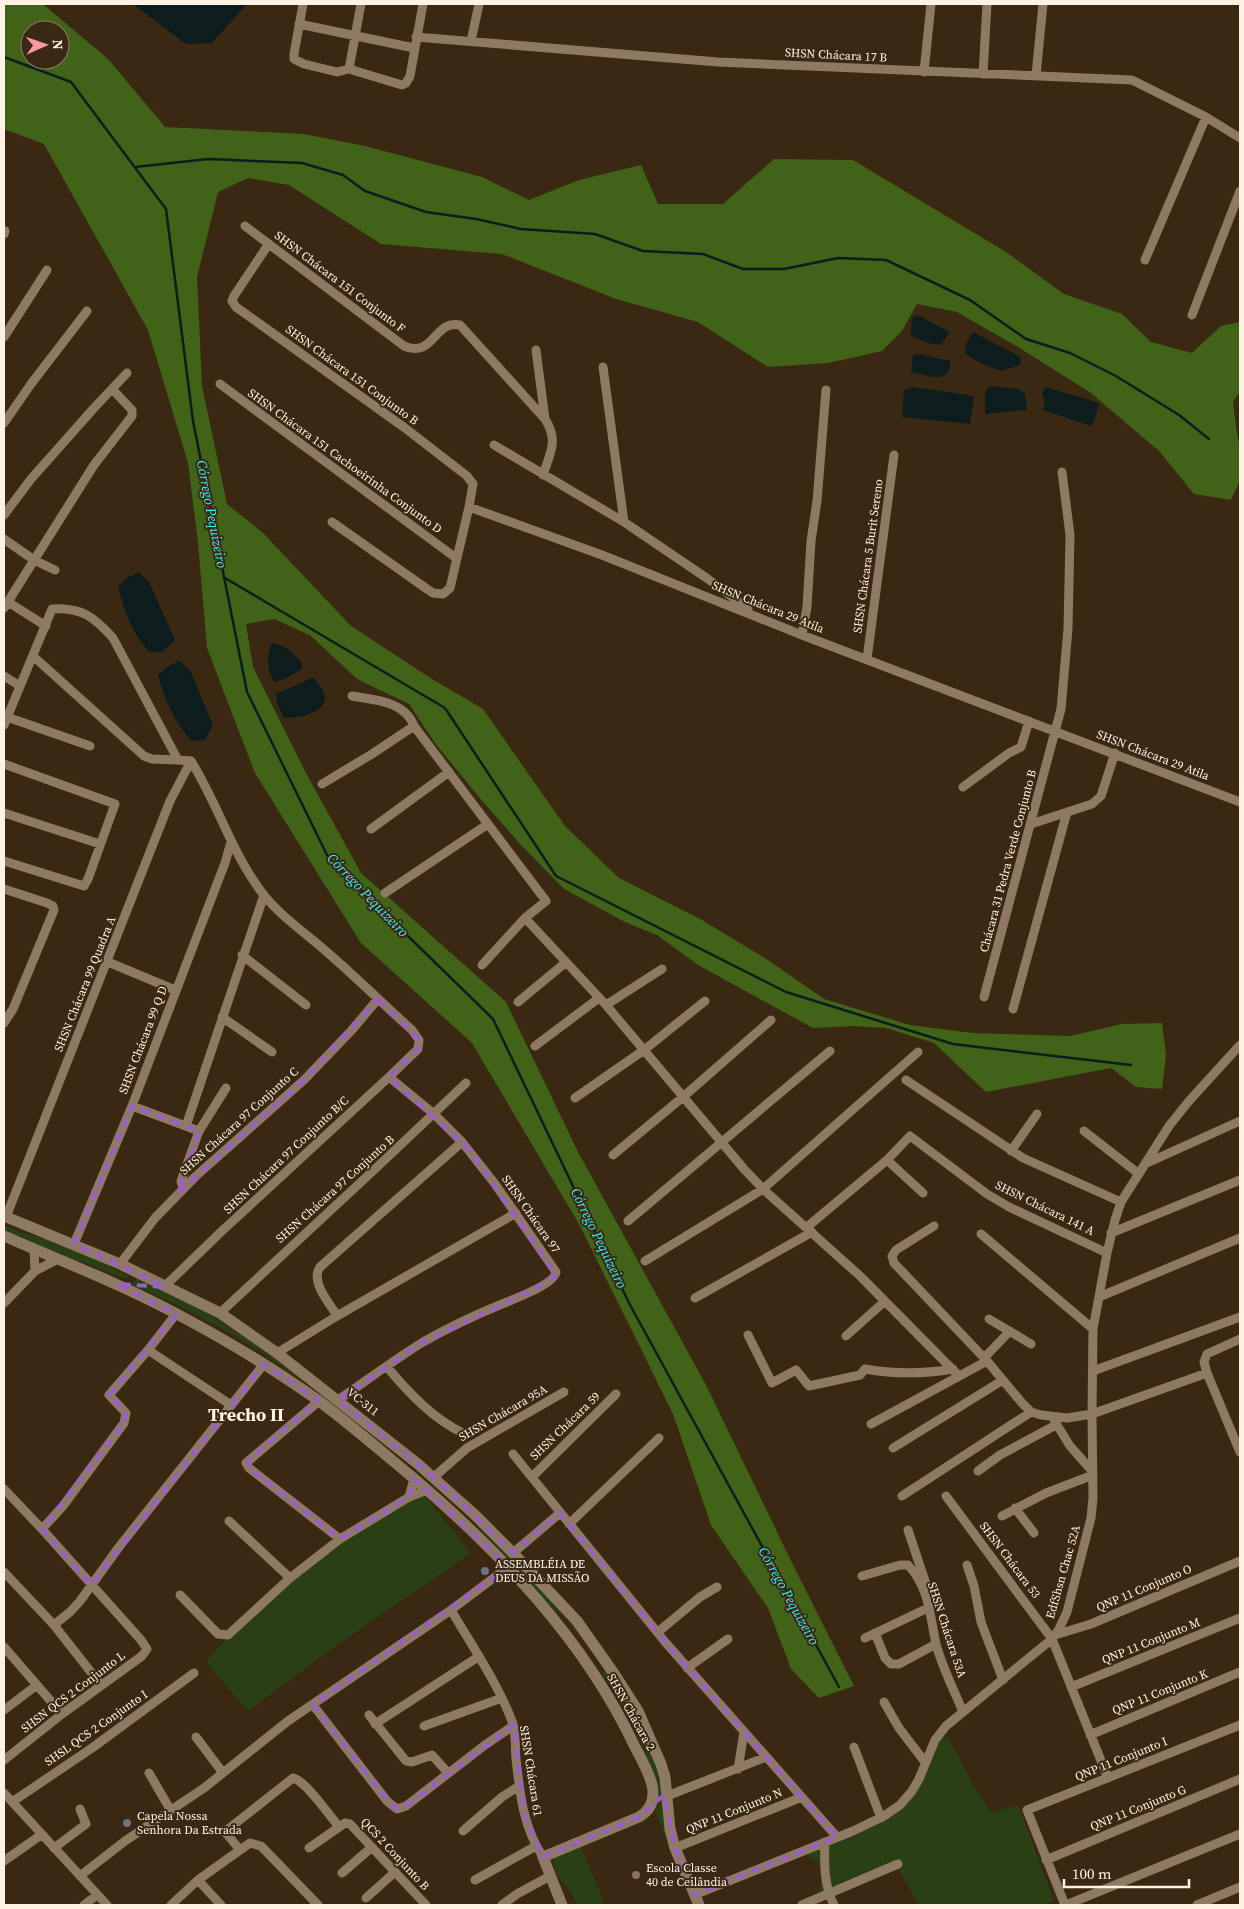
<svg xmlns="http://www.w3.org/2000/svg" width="1244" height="1909" font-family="'Source Serif 4',serif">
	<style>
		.green { fill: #2a3f14 }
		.forest { fill: #416317; fill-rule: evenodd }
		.water { fill: #0d1d1e }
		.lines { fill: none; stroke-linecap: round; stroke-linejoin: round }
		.stream { stroke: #0d1d1e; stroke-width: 2.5 }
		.street { stroke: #8e7962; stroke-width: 9 }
		.secondary { stroke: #8e7962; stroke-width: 11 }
		.marked { fill: none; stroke: #9c5ec8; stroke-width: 4; stroke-dasharray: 10 6; stroke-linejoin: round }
		.worship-dot { fill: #6b7280; stroke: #3a2813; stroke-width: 2 }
		.education-dot { fill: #8d6e63; stroke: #3a2813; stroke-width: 2 }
		.labels { text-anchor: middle; stroke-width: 4; stroke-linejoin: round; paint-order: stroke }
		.street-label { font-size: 12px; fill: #fef2e5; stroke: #3a2813 }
		.poi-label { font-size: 12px; fill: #fef2e5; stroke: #3a2813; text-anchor: start }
		.water-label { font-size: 14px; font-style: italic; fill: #35f2fc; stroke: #3a2813 }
		.district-label { font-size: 18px; font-weight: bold; fill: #fef2e5; stroke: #3a2813 }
	</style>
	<rect width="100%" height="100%" fill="#3a2813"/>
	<path class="green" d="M4 1225 25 1234 45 1238 85 1254 129 1276 126 1279 88 1264 74 1261 4 1231Z
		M137 1278 191 1302 253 1343 331 1399 469 1512 580 1627 587 1645 565 1617 548 1604 481 1529 439 1489 371 1434 307 1384 244 1341 174 1303 131 1285Z
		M425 1496 471 1553 333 1648 248 1711 206 1662 233 1631 290 1578 409 1497Z
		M605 1669 630 1705 659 1760 668 1843 655 1811 659 1807V1790L655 1776 634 1728 602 1673Z
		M948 1737 973 1784 991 1813 1018 1805 1054 1901 1043 1905H918L902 1874 892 1862 819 1892C822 1876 826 1861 806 1856L815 1849 854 1837 906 1796 935 1739Z
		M581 1846 605 1905H577C575 1901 573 1895 570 1891 563 1881 542 1863 562 1852 568 1850 575 1848 581 1846Z"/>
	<path class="forest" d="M4 4H43L108 59 165 127 304 134 365 146 482 177 529 200 579 180 641 165 658 204H723L774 159 853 160 1006 252 1064 294 1122 314 1151 342 1192 353 1221 326 1240 322V392L1233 401 1237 434 1240 448V480L1231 500 1194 494 1159 451 1091 393 1018 347 957 312 917 304 902 331 882 351 828 363 768 367 698 322 616 299 502 254 381 244 289 185 248 178 218 192 197 277 202 386 227 504 263 533 351 626 432 679 483 709 565 826 619 878 702 920 768 960 824 999 910 1025 972 1033 1070 1036 1122 1024 1162 1023 1166 1055 1162 1089 1136 1087 1111 1068 986 1092 934 1043 886 1028 853 1026 813 1028 698 965 657 935 625 922 564 889 521 845 478 796 435 743 409 704 357 679 311 636 275 619 246 624 253 667 306 773 361 873 506 1002 578 1152 706 1385 793 1565 854 1686 819 1698 791 1669 768 1608 711 1525 673 1414 637 1341 579 1224 472 1043 361 943 255 773 207 648 198 543 188 463 148 330 44 144 4 129ZM30 30H60V60H30Z"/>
	<path class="water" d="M133 4H247L212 43 186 44Z
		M917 315 950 332 941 345 928 343 911 336 912 318Z
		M973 332 1021 357 1020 365 1002 371 980 363 965 353 966 344Z
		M919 354 950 361C952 386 926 375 911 372L913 355Z
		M989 386 1018 389 1025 393 1027 410 985 414V393Z
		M913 387 974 396 970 424 902 417 904 390Z
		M1045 387 1099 403 1095 419 1091 426 1043 410 1045 401 1042 394Z
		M139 572 149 582 175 640 162 652H150C133 636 123 608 118 586L127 578Z
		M272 643C285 645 293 653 302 663V669L285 679 275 682C267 672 266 656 272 643Z
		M179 661 190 670 213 725 205 740 192 741C175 724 164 698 158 675L167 667Z
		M312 678 315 679C318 684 327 693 325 700 322 714 295 720 283 717L277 702 276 694Z"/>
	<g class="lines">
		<path class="stream" d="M4 57 71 82 166 209 193 421 247 692 329 859 493 1019 629 1303 839 1687
			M135 167 208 159 302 163 343 175 365 191 426 212 476 219 521 229 595 234 643 251 703 254 743 269H784L838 258 886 260 970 300 1026 339 1070 353 1116 376 1179 415 1209 439
			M225 578 445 708 556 876 786 992 953 1044 1131 1065"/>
		<path class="street" d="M303 4 294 54V59L304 64 337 72 349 69 402 85 406 83 410 76 423 4
			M299 24 414 48
			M416 37 718 62 1132 80 1206 117 1240 138
			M471 41 479 4
			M349 69 361 4
			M924 72 931 4
			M983 74 987 4
			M1036 75 1043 4
			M245 226 404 346C434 359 434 319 460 325L545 419C559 441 550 453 543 475
			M4 234 5 231
			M268 245 234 296 232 301 236 307 405 428 467 476 473 484 469 507 450 588 443 594 433 593 427 589 332 522
			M1145 260 1206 117
			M1192 315 1240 191
			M4 337 47 270
			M536 350 545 419
			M603 367 624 522
			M220 384 456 558
			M4 423 31 384 87 311
			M494 445 624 522 708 579 748 609
			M469 507 602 555 802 635 1240 802
			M4 515 31 479 94 408 127 373
			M4 539 34 560 55 570
			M8 602 46 626
			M4 608 94 465 132 416V410L112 389
			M802 635 807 607 811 541 817 501 826 390
			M33 656 144 756 152 759 178 760
			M867 659 894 455
			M4 676 20 686
			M352 696C375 700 405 701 414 726L546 901 525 918 482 965
			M7 717 90 746
			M4 725 52 609C82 607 94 617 113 638L178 760 191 761
			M4 764 115 804 88 879 84 886 4 861
			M322 784 372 754 414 726
			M963 787 1009 753 1021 747 1029 721
			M4 813 100 844
			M1031 824 1092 804 1101 796 1115 753
			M371 829 449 772
			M4 889 47 903 53 906 54 910 13 1009 4 1023
			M385 893 488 824
			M525 918 606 1005 744 1169 763 1189 860 1276 959 1376
			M242 955 306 1005
			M108 962 175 990
			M984 997 1061 709 1068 629 1070 535 1062 472
			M518 1002 565 963
			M606 1005 662 969
			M1013 1009 1067 812
			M222 1017 272 1052
			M535 1046 599 998
			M389 1077 434 1114 462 1142
			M906 1080 1023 1158 1121 1202
			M575 1098 644 1050 705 1001
			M132 1106 199 1131
			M186 1126 264 895
			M1084 1131 1139 1174
			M1011 1151 1037 1114
			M613 1155 683 1097 771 1020
			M887 1160 923 1193
			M1147 1163 1240 1121
			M183 1189 181 1181 199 1131 226 1088
			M6 1217 170 801 191 761
			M628 1221 830 1051
			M934 1226 896 1250 892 1256 894 1263 987 1361 1022 1403 1031 1412 1041 1415 1067 1418 1092 1414 1207 1373
			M807 1227 887 1160 910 1136 987 1194 1009 1207 1107 1253
			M1111 1233 1240 1180
			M981 1234 1093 1329
			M74 1244 132 1106 225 863 231 842
			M34 1249 35 1271
			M645 1261 763 1189 918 1052
			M120 1264 155 1218 196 1176 304 1080 351 1031 378 999
			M165 1286 223 1230 389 1077 418 1049 419 1040 412 1030C384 1005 357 978 328 953 307 934 281 917 263 894 232 854 218 804 191 761
			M1099 1297 1240 1238
			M695 1298 812 1232
			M4 1303 35 1271 58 1259
			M220 1313 375 1169 466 1083
			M337 1316C329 1302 310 1282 320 1267L462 1142 495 1184 556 1272C555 1284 514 1299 502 1304 475 1315 448 1328 423 1342 394 1360 366 1381 338 1400
			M989 1319 1031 1344
			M748 1335 772 1383 796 1370 809 1386 860 1375 865 1369C893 1374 924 1374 953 1369
			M846 1336 885 1301
			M1240 1339 1207 1354 1204 1362 1207 1373 1240 1452
			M148 1350 231 1405
			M277 1353 337 1316 516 1213
			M984 1358 1010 1331
			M387 1367C408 1392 433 1419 463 1433
			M1093 1371 1240 1317
			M319 1401 246 1463 249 1468 340 1539
			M1054 1420 1070 1446 1093 1472
			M871 1424 987 1361
			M893 1448 1003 1380
			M513 1454 666 1643 837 1837
			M978 1471 1000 1455 1056 1425
			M434 1477 467 1448 564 1392
			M532 1477 616 1394
			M4 1489 42 1529 141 1640 147 1649 142 1656 62 1714 4 1760
			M902 1496 1031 1412
			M946 1496 1052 1639 1108 1778
			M409 1497 414 1479
			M1015 1508 1034 1533
			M1002 1516 1046 1493 1093 1475
			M229 1521 290 1578
			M569 1524 659 1438
			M42 1529 63 1506 124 1423 126 1413 109 1395 148 1350 176 1314
			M908 1530 926 1584V1590
			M513 1553 560 1513
			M967 1565 974 1586 981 1622 1003 1680
			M4 1572 54 1625 101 1685
			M862 1576 900 1565H908C929 1587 930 1616 936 1644 942 1667 954 1690 963 1712
			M180 1595 218 1634 228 1635 290 1578 340 1539 409 1497 427 1490
			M451 1610C472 1646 499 1685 513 1724 516 1735 515 1748 516 1759 520 1794 523 1827 543 1857
			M54 1625 71 1611 80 1601 119 1547 264 1364
			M658 1632 700 1597 717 1587
			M875 1633 885 1658 891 1664H899L936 1644
			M1055 1635 1091 1624 1240 1561
			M865 1638 930 1607
			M4 1647 62 1714
			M687 1668 728 1639
			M1071 1687 1240 1618
			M884 1702 899 1728 925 1762
			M313 1705 387 1801 397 1809 406 1806 485 1745 513 1726
			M4 1710 37 1685
			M369 1715 406 1761 412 1762 432 1755 448 1773
			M375 1724 478 1657
			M424 1726 502 1698
			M1090 1735 1240 1672
			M196 1737 223 1773
			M854 1747 881 1818
			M738 1769 744 1732
			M149 1773 170 1809
			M4 1793 107 1905
			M667 1796 766 1757
			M12 1802 92 1748 194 1673
			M463 1831 502 1797 519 1786
			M825 1842C824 1864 824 1886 834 1905
			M54 1848 86 1824 80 1809
			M309 1848 345 1823 350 1824 426 1905
			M675 1848 802 1797
			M240 1850 226 1833 227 1830 293 1778C305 1780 330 1816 339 1827
			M1046 1860 1240 1779
			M4 1861 41 1835
			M342 1873 372 1847
			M80 1876 125 1841 204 1788 288 1721 451 1610 508 1567
			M198 1880 221 1905
			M475 1880 536 1846
			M694 1895 853 1831 884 1816 900 1805 912 1791 919 1779 935 1740 946 1726 1052 1639 1059 1629 1067 1612 1091 1518 1093 1498 1092 1414 1093 1329 1107 1253 1115 1220 1121 1202 1169 1126 1189 1101 1240 1045
			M366 1898 395 1872
			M84 1905 97 1895
			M171 1905 198 1880 240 1850 250 1843 261 1846 318 1905
			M502 1905 517 1894 550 1876
			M802 1905 898 1864
			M1065 1905 1027 1810 1240 1725
			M1066 1905 1240 1834
			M1197 1905 1240 1887"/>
		<path class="secondary" d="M4 1216 120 1264 220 1313 277 1353 418 1464 474 1514 513 1553 577 1621 615 1675 638 1711 661 1764 665 1777 670 1829 675 1848 699 1905
			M4 1236C61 1261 119 1283 175 1313 224 1339 273 1368 319 1401 351 1425 381 1451 411 1476 499 1551 584 1639 634 1745 645 1767 668 1800 639 1817L543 1857 562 1905"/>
	</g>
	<path class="marked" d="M378 999 419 1040 418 1049 389 1077 468 1148 556 1275 533 1290 423 1342 338 1400 434 1477 513 1553 560 1513 666 1643 837 1837 694 1895 675 1848 664 1795 639 1817 543 1857 524 1814 514 1725 406 1806 394 1808 313 1705 508 1567 414 1479 409 1497 340 1539 249 1468V1459L319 1401 264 1364 91 1585 42 1529 124 1423 126 1413 109 1395 176 1314 117 1284 165 1287 74 1244 132 1106 199 1131 178 1193 304 1080Z"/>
	<g class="worship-dot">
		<circle cx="485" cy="1571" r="5"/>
		<circle cx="127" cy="1823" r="5"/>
	</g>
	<circle class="education-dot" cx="636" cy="1875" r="5"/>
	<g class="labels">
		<g class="street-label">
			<text transform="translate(836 55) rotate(3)" y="4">SHSN Chácara 17 B</text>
			<text transform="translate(340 282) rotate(37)" y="4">SHSN Chácara 151 Conjunto F</text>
			<text transform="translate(352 375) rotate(36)" y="4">SHSN Chácara 151 Conjunto B</text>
			<text transform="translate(345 461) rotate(36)" y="4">SHSN Chácara 151 Cachoeirinha Conjunto D</text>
			<text transform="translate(868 556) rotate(-82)" y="4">SHSN Chácara 5 Burit Sereno</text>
			<text transform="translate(768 607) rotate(22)" y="4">SHSN Chácara 29 Atila</text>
			<text transform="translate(1153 755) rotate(21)" y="4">SHSN Chácara 29 Atila</text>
			<text transform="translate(1008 861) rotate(-75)" y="4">Chácara 31 Pedra Verde Conjunto B</text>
			<text transform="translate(85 984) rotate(-68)" y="4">SHSN Chácara 99 Quadra A</text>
			<text transform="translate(143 1040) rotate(-69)" y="4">SHSN Chácara 99 Q D</text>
			<text transform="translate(239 1121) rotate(-42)" y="4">SHSN Chácara 97 Conjunto C</text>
			<text transform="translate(286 1155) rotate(-43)" y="4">SHSN Chácara 97 Conjunto B/C</text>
			<text transform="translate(335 1189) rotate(-42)" y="4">SHSN Chácara 97 Conjunto B</text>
			<text transform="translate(1045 1208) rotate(26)" y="4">SHSN Chácara 141 A</text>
			<text transform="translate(531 1214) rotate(55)" y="4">SHSN Chácara 97</text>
			<text transform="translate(363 1402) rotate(38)" y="4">VC-311</text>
			<text transform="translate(503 1413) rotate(-30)" y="4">SHSN Chácara 95A</text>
			<text transform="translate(565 1426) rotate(-44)" y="4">SHSN Chácara 59</text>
			<text transform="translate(1010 1560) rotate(53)" y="4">SHSN Chácara 53</text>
			<text transform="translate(1063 1572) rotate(-74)" y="4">EdfShsn Chac 52A</text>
			<text transform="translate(1144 1588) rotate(-23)" y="4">QNP 11 Conjunto O</text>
			<text transform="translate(947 1630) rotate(72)" y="4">SHSN Chácara 53A</text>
			<text transform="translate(1151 1641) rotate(-22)" y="4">QNP 11 Conjunto M</text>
			<text transform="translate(73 1692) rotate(-37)" y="4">SHSN QCS 2 Conjunto L</text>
			<text transform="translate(1160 1692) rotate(-22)" y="4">QNP 11 Conjunto K</text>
			<text transform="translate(631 1712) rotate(61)" y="4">SHSN Chácara 2</text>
			<text transform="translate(96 1728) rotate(-35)" y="4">SHSL QCS 2 Conjunto I</text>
			<text transform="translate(1121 1759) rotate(-22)" y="4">QNP 11 Conjunto I</text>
			<text transform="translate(531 1771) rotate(81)" y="4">SHSN Chácara 61</text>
			<text transform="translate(1138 1808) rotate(-22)" y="4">QNP 11 Conjunto G</text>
			<text transform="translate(734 1811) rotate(-22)" y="4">QNP 11 Conjunto N</text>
			<text transform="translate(395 1854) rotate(47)" y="4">QCS 2 Conjunto B</text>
		</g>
		<g class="poi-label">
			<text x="495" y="1568">ASSEMBLÉIA DE<tspan x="495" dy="14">DEUS DA MISSÃO</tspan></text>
			<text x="137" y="1820">Capela Nossa<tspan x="137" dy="14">Senhora Da Estrada</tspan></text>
			<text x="646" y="1872">Escola Classe<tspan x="646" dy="14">40 de Ceilândia</tspan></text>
		</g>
		<g class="water-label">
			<text transform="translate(212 514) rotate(79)" y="5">Córrego Pequizeiro</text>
			<text transform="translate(368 895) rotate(46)" y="5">Córrego Pequizeiro</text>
			<text transform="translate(599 1238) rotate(64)" y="5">Córrego Pequizeiro</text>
			<text transform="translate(789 1596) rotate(61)" y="5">Córrego Pequizeiro</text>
		</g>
		<g class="district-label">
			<text x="246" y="1421">Trecho II</text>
		</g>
	</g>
	<rect width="1244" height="1909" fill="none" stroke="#fef2e5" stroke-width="10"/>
	<g transform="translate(45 45) rotate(88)"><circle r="24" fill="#3a2813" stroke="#887967"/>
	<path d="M0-4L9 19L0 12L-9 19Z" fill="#f49aa0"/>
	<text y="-8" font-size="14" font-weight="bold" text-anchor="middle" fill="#fef2e5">N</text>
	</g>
	<path d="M1064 1879v8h125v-8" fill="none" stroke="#fef2e5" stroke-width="2.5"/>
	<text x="1072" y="1879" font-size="15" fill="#fef2e5" stroke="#3a2813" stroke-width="4" paint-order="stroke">100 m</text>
</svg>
